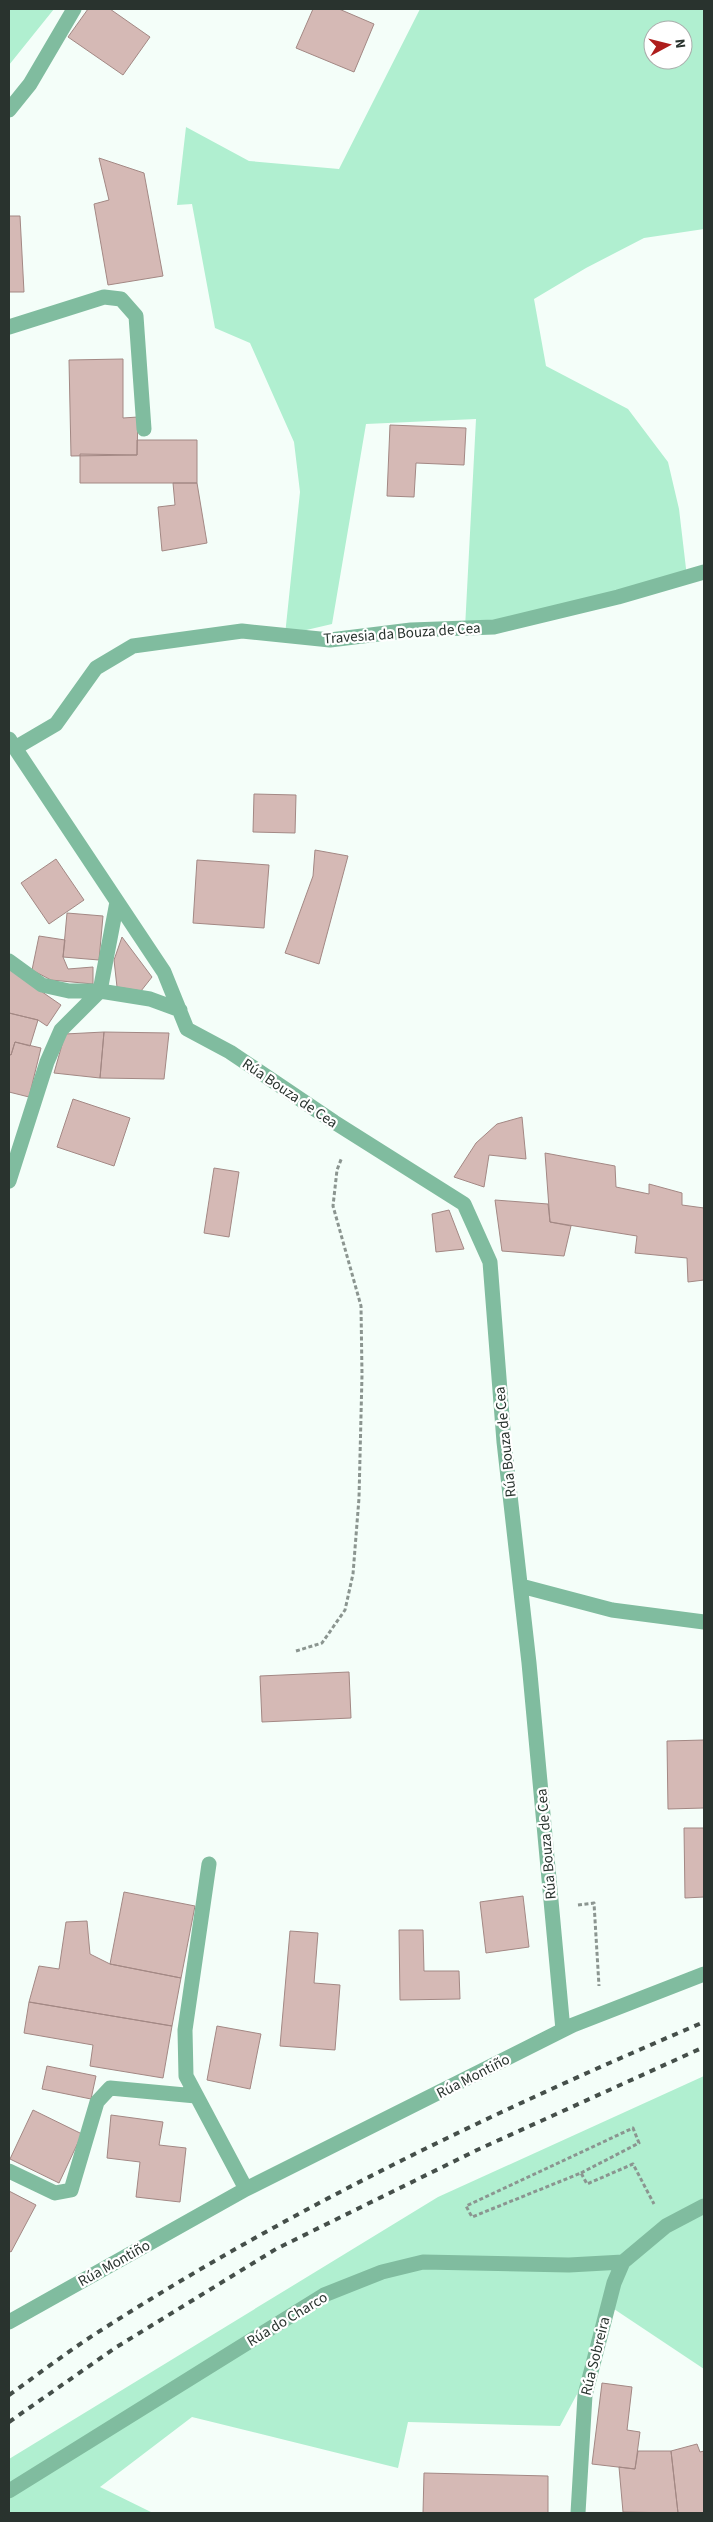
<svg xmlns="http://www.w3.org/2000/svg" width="713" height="2522" font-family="'Source Sans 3',sans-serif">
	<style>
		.green { fill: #b0efd0; fill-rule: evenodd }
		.building { fill: #d5b9b5; stroke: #a38884 }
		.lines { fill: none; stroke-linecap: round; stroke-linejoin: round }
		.path { stroke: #8b9590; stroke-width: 3; stroke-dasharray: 4 2.5; stroke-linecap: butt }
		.minor { stroke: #80bc9f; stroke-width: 15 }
		.rail { stroke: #454f4a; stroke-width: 4; stroke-dasharray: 6 6; stroke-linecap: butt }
		.labels { text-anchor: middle; stroke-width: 4.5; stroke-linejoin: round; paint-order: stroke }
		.street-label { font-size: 15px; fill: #29332e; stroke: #fff }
	</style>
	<rect width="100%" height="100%" fill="#f4fef9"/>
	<path class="green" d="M9 9H54L9 65Z
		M420 9H704V229L644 238 586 268 534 299 546 366 628 409 668 462 679 509 687 577 465 628 476 419 366 424 332 624 285 635 300 492 294 442 250 343 215 328 192 204 177 205 186 127 249 161 339 169ZM653 30H683V60H653Z
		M704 2076V2369L608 2305 592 2366 560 2426 408 2422 398 2468 192 2417 100 2487 153 2513H9V2459L438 2197Z"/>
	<path class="building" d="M88 9H110L150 37 123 75 68 37Z
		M313 9H339L374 24 354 72 296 48Z
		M99 158 144 173 163 276 108 285 94 204 109 200Z
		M9 216H20L24 292H9Z
		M123 359V418L138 417 137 455 71 456 69 360Z
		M390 425 466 428 464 465 416 463 414 497 387 496Z
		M137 440H197V483H80V454L137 455Z
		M173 483H197L207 543 162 551 158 507 175 505Z
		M254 794 296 795 295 833 253 832Z
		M315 850 348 856 319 964 285 953 313 876Z
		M56 859 84 900 49 924 21 883Z
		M197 860 269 865 264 928 193 923Z
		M67 913 103 916 99 960 63 957Z
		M39 936 65 940 63 957 68 969 93 967V984L51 980 32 970Z
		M122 937 152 977 141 991 117 987 114 960Z
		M9 969 61 1005 47 1026 38 1020 9 1013Z
		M9 1013 38 1020 30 1046 15 1042 11 1055 9 1054Z
		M104 1032 169 1033 164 1079 100 1078Z
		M104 1032 100 1078 54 1073 65 1034Z
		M15 1042 41 1048 29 1097 9 1092V1054L11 1055Z
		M73 1099 130 1118 114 1166 57 1147Z
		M522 1117 526 1159 489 1155 484 1187 454 1177 476 1143 497 1124Z
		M545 1153 615 1166 616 1187 649 1194V1184L682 1193V1205L704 1208V1280L688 1282 687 1258 635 1253 637 1236 550 1222Z
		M214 1168 239 1172 229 1237 204 1233Z
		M495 1200 548 1204 550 1222 571 1226 564 1256 502 1251Z
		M449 1210 464 1249 436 1252 432 1214Z
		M349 1672 351 1718 262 1722 260 1676Z
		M704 1740V1808L668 1809 667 1741Z
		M684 1828H704V1897L685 1898Z
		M124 1892 195 1906 181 1978 110 1964Z
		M523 1896 529 1947 486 1953 480 1902Z
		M87 1921 90 1954 110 1964 181 1978 172 2026 29 2002 39 1966 59 1969 66 1922Z
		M399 1930H423L424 1971H459L460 1999 400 2000Z
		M290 1931 318 1933 314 1983 340 1985 335 2050 280 2046Z
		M29 2002 172 2026 163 2078 90 2066 93 2045 24 2033Z
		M217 2026 261 2034 250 2089 207 2080Z
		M47 2066 96 2076 91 2099 42 2089Z
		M33 2110 82 2134 59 2183 10 2159Z
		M111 2115 163 2122 159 2145 186 2148 180 2202 136 2197 140 2162 107 2158Z
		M9 2191 36 2205 11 2252 9 2251Z
		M602 2383 632 2387 627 2430 640 2432 635 2469 592 2464Z
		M697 2444 700 2452 704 2451V2513H678L671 2451Z
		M638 2451H671L678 2513 623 2512 619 2467 635 2469Z
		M424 2473 548 2476V2513H423Z"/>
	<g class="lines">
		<path class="path" d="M296 1651 322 1643 345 1610 353 1574 359 1498 362 1375 361 1306 333 1206 337 1170 342 1157
			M578 1905 594 1903 599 1986
			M581 2173 639 2143 633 2128 466 2206 472 2217 581 2173 587 2184 633 2164 654 2204"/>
		<path class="minor" d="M9 110 30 84 74 9
			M9 327 104 297 121 299 136 316 144 429
			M9 739 164 972 187 1029 230 1052 334 1122 464 1204 490 1262 504 1442 529 1663 563 2030
			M15 748 56 724 96 668 133 646 242 631 330 640 411 630 494 627 618 597 704 572
			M9 961 42 985 69 991H100L150 999 180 1010
			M9 1181 47 1062 61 1030 100 991 117 902
			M521 1586 612 1610 704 1622
			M209 1864 185 2030 186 2076 246 2189
			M9 2171 55 2193 71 2190 97 2102 110 2088 196 2096
			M9 2322 246 2189 573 2025 704 1974
			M9 2491 324 2295 382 2272 423 2262 569 2265 623 2262 666 2226 704 2206
			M578 2513 585 2395 614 2283 623 2262"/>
		<path class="rail" d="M9 2395C40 2373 71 2349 103 2329 293 2207 497 2110 704 2022
			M9 2422 115 2348 276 2249 477 2150 704 2047"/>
	</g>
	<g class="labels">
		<g class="street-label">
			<text transform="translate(402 633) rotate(-4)" y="5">Travesia da Bouza de Cea</text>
			<text transform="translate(290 1093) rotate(34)" y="5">Rúa Bouza de Cea</text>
			<text transform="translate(505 1442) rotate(-96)" y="5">Rúa Bouza de Cea</text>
			<text transform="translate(546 1844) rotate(-95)" y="5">Rúa Bouza de Cea</text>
			<text transform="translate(473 2076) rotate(-27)" y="5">Rúa Montiño</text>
			<text transform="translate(114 2263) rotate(-29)" y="5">Rúa Montiño</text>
			<text transform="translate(287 2319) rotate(-31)" y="5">Rúa do Charco</text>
			<text transform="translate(595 2356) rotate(-76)" y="5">Rúa Sobreira</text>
		</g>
	</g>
	<rect width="713" height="2522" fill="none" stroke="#29332e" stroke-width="20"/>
	<g transform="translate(668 45) rotate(83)"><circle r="24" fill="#ffffff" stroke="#a9adab"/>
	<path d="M0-4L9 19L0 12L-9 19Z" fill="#ae1d1c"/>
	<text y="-8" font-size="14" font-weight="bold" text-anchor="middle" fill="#29332e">N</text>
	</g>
</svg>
